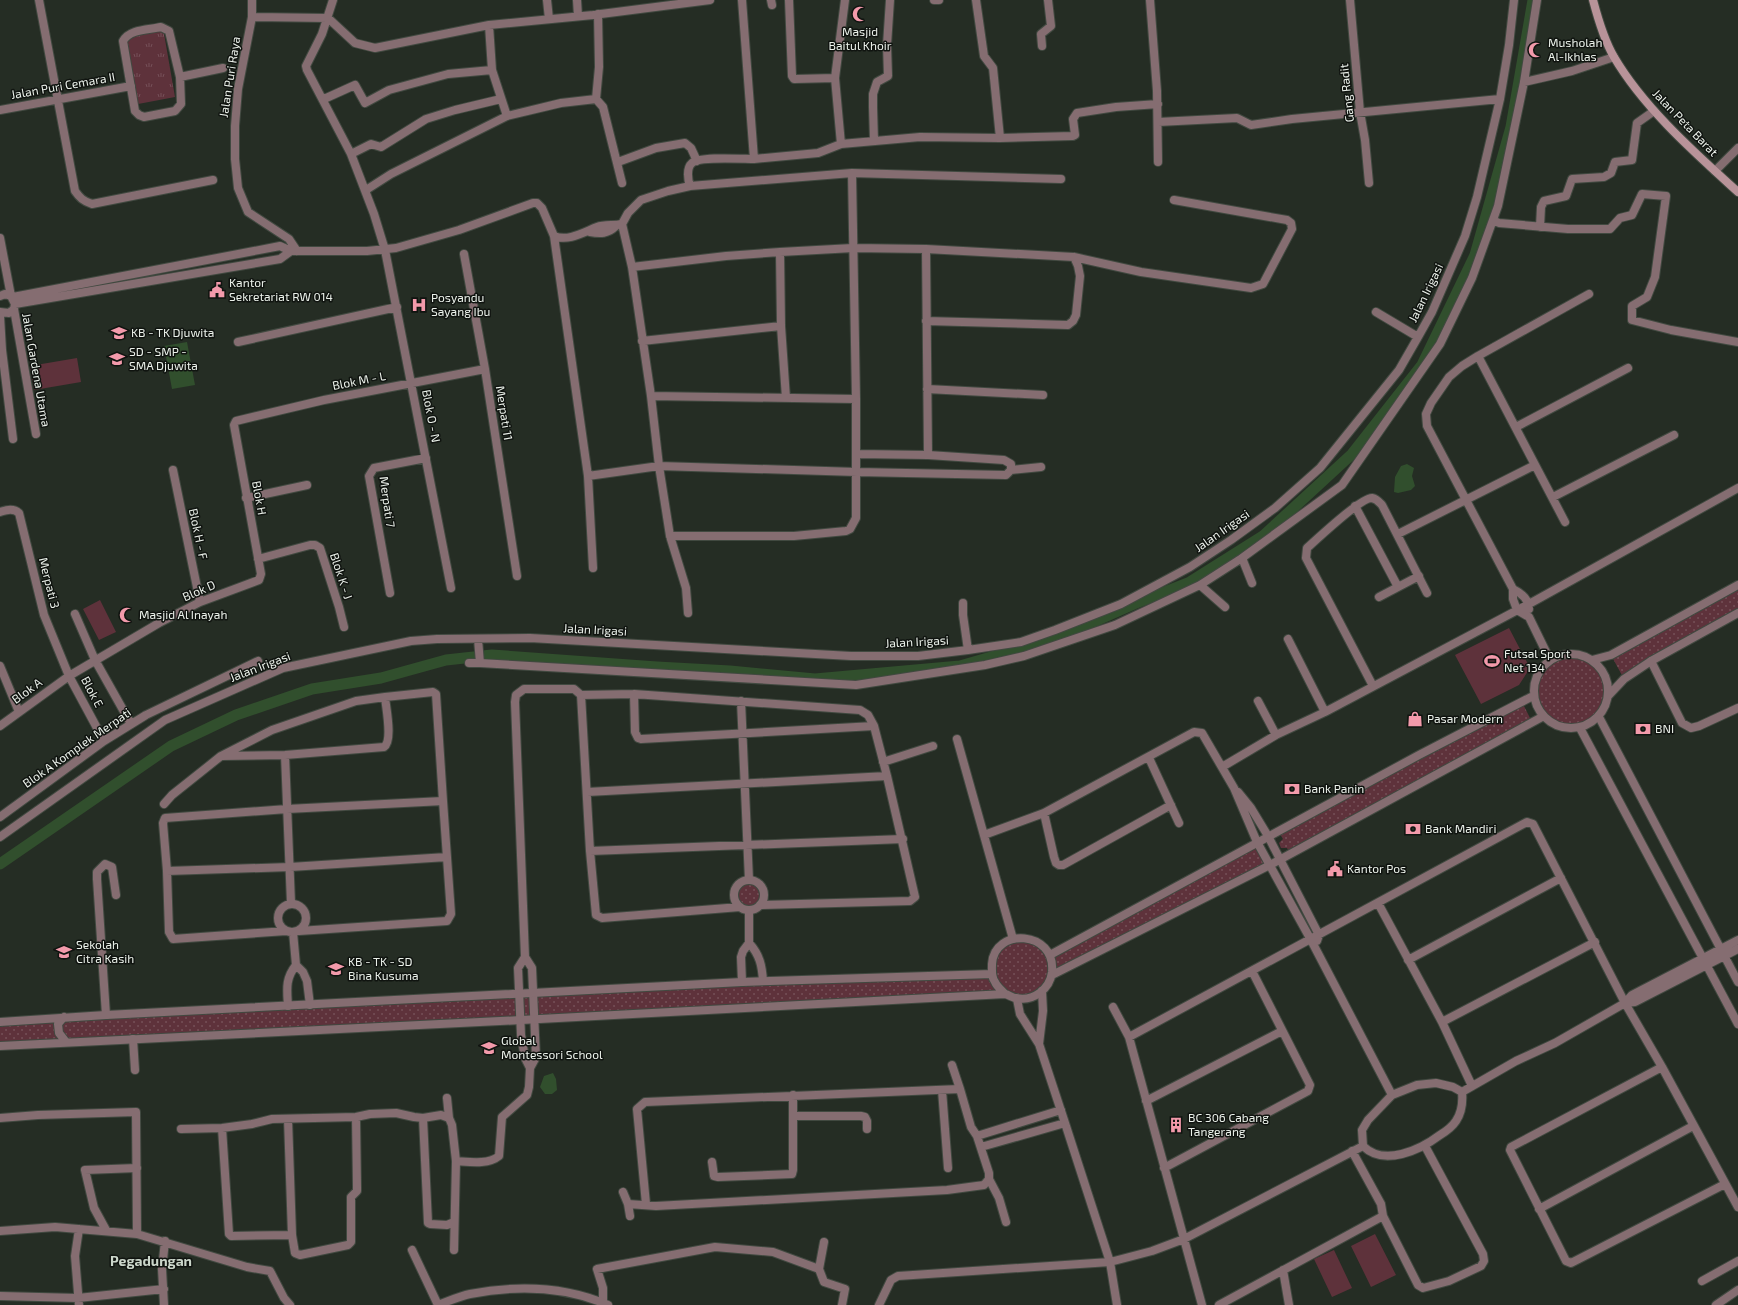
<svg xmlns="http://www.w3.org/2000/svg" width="1738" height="1305" font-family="'Exo 2',sans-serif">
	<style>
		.grass { fill: url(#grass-dots) }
		.park { fill: url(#park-tufts) }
		.garden { fill: #5e323b }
		.water { fill: #314f2d }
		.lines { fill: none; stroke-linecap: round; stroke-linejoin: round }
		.canal { stroke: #314f2d; stroke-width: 11 }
		.minor-casing { stroke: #414940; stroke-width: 10 }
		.tertiary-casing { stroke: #414940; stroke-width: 10 }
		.secondary-casing { stroke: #414940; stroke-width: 10 }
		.minor { stroke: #856d71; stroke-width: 8 }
		.tertiary { stroke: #856d71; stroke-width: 8 }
		.secondary { stroke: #b89399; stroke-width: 8 }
		.labels { text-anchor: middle; stroke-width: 3; stroke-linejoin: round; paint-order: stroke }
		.poi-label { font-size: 12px; fill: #ecf2eb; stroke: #101410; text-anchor: start }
		.street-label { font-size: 12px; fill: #ecf2eb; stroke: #101410 }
		.quarter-label { font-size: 14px; font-weight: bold; fill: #cbd6ca; stroke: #101410 }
	</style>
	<defs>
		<pattern id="grass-dots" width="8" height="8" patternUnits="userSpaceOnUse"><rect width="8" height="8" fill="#5e323b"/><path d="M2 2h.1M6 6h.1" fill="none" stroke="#755058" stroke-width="1.8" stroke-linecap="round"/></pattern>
		<pattern id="park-tufts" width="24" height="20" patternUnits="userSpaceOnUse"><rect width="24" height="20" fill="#5e323b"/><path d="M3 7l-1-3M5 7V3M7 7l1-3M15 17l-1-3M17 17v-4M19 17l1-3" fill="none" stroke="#755058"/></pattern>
	</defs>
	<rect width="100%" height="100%" fill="#252d24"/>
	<path class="grass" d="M1738 585V613L1624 679 1611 655Z
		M1534 692a37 37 0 1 1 74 0a37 37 0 1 1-74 0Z
		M1522 702 1532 722 1290 854 1287 848H1281L1279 843 1283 839 1278 831Z
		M1257 842 1270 865 1052 975 1036 996 1005 994 0 1046V1022L64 1017 991 974 992 960 1004 944 1026 938 1049 955Z
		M734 895a15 15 0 1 1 30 0a15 15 0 1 1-30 0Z"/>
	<path class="park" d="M163 28 175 97 138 104 126 35Z"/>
	<path class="garden" d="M77 358 81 382 34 390 30 366Z
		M100 600 116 632 99 640 83 609Z
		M1509 628 1530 668 1519 685 1481 704 1455 655Z
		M1375 1234 1396 1275 1371 1287 1351 1246Z
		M1334 1250 1352 1288 1332 1297 1314 1259Z"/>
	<path class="water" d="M187 342 195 385 172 389 164 346Z
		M1407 464 1414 468 1412 476 1415 486 1411 490 1398 493 1394 492 1395 477 1401 466Z
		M553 1073 556 1079 557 1090 552 1094H545L540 1087 544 1076Z"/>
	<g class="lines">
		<path class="canal" d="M0 864 171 746 236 715 312 689 381 678 446 660 492 655 657 667 730 671 815 679 960 666 1057 638 1134 604 1190 582 1263 536 1352 454 1422 365 1475 255 1511 127 1533 0"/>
		<defs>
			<path id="minor" d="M39 0 75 191C80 198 83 201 92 204L213 180
				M252 0V17L238 89 235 126V159L238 188 248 212 289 239 297 251
				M333 0 322 34 306 66 307 70 351 154 374 214 385 250 451 588
				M547 0 549 19
				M577 0 578 16
				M771 0 772 5
				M789 0 792 76 794 79 835 78
				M934 0H939
				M976 0 984 56 993 68 1000 138
				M1150 0 1157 91 1158 162
				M1350 0 1360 112 1365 140 1369 183
				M252 17 328 18 355 43 375 48 489 25 593 15 710 0
				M489 25 492 70 507 116
				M161 27 169 31 180 77 181 104 175 111 144 117 139 115 135 111 123 41C130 29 148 30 161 27Z
				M1042 46 1041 34 1051 26 1048 0
				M180 77 223 68
				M1524 82 1572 71 1614 57
				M324 99 355 85 365 103 389 90 448 74 492 70
				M596 99 599 67 598 14
				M0 110 131 86
				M1158 122 1237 118 1251 125 1292 119 1500 99
				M874 141 873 107V94L877 82 888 76 887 45 890 0
				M841 144 835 78 845 0
				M351 154 371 144 381 147 426 119 455 110 501 99
				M754 159 818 153 841 144 920 137 1000 138 1073 136 1075 135 1073 119 1077 113 1116 107 1158 104
				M618 162 656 148 685 143 691 148 697 161
				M1715 171 1738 148
				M690 186C688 180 686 168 692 163 699 156 743 159 754 159L742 0
				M366 190 391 174 507 116 561 103 596 99 603 107 622 183
				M1493 220 1499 223 1568 229H1610L1620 218 1632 215 1642 194 1666 196 1655 277 1647 297 1632 306V320L1671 330 1738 342
				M1540 227 1541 207 1544 201 1566 196 1572 179 1604 177 1611 173 1615 162 1632 160 1637 123 1654 111
				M590 232C600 234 608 234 616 226
				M554 236C568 242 584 232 597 227 605 224 614 226 622 224
				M0 238 11 296
				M926 249 928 455
				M780 252 781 326 786 398
				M464 254 485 369 517 576
				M632 267 726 256 780 252 853 248 926 249 1074 257 1141 272 1251 288 1263 284 1292 229 1291 223 1287 220 1174 200
				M0 296 5 294 11 296 15 304 14 309 9 313 0 312
				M13 297 280 246 291 251H367L396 248 459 230 533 203H537L542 208 554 236 588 476 593 568
				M15 304 280 259 291 251
				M14 309 36 434
				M1376 312 1418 337
				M0 316 2 350 13 439
				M926 321 1068 325 1073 321 1076 315 1080 276 1078 266 1074 257
				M642 341 781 326
				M238 342 397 307
				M1478 356 1462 366 1449 377 1431 403 1426 414 1427 426 1513 589V599L1517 610 1529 617 1550 660
				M927 389 1043 395
				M651 396 856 399
				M1516 427 1628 368
				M857 454 928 455 1004 460 1011 464V470
				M173 470 200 602
				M588 476 659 466 857 472 1006 475 1011 470 1041 467
				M1553 497 1674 435
				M246 498 307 485
				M1355 506 1398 587
				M0 512C7 510 13 508 19 513L44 615 69 676 104 741
				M1565 522 1478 356 1589 294
				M1398 534 1535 465
				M670 536H794L846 531 850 529 856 518V399L852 173
				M1242 558 1252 583
				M258 559 310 545H315L320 548 339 607 344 627
				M1200 585 1225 607
				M1513 589C1521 593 1529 599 1529 609
				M390 593 369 476 374 468 426 458
				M1379 597 1419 576
				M963 603V615L968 650
				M688 613 686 588 670 536 659 466 651 396 632 267 622 224 628 213 641 200 668 191 690 186 852 173 1061 179
				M75 614 95 660 131 724
				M1288 639 1325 712
				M1651 661 1682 723 1691 728 1699 726 1738 708
				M469 663H480L478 639
				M480 663 856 685 985 665 1024 656 1115 625 1200 585 1242 558 1342 485 1440 344 1472 278 1498 206 1524 82 1537 0
				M0 666 19 712
				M1373 686 1306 558 1307 548C1317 539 1362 497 1372 498 1377 499 1379 502 1382 505L1427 593
				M634 694 635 732 638 738 641 739 874 726
				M581 695 634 694 860 710 868 715 874 726 887 776 915 897 910 901 760 905
				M741 701 749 880
				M1258 701 1276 735
				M1599 717 1738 982
				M0 726 69 676 159 623 200 602 259 580 261 574 234 425 236 421 324 400 485 369
				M1580 728 1738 1024
				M957 739 1013 939
				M285 755 291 903
				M1149 758 1179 823
				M883 762 933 746
				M1222 767 1276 735 1325 712 1529 604 1738 488
				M587 792 887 776
				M1238 792 1251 808 1268 836 1319 935 1317 941
				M164 804 172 795 221 756 285 755 384 747C393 741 386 708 385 697L356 701 272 730 221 756
				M1044 813 1054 857 1056 863 1059 865H1063L1171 805
				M0 817 104 741 146 715 258 661
				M984 835 1044 813 1194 732 1202 733 1234 788 1257 842 1311 940 1392 1095
				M0 837 165 720 283 668 411 641 437 639 530 638 851 656H918L968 650 1021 642 1055 630 1121 604 1190 567 1231 540 1275 508 1320 468 1399 370 1418 337 1432 312 1465 236 1477 197 1500 99 1509 45 1514 0
				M590 851 903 839
				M167 871 290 867 447 857
				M734 895a15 15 0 1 1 30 0a15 15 0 1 1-30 0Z
				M1378 903 1442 1022 1472 1086
				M278 918a14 14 0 1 1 28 0a14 14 0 1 1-28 0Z
				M286 931 173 939 169 932 167 871 163 823 165 818 287 809 443 801 436 694 433 692 385 697
				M299 931 447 921 451 914 443 801
				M293 932 296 965 303 972 307 981 310 1005
				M749 943C760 955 762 966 763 981
				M525 957 518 968 521 1035 525 1058 530 1068
				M1408 960 1561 878
				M742 982 741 957 743 951 749 943V910
				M1017 999 1020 1014 1039 1044 1065 1123 1110 1262 1117 1305
				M1625 1003 1635 1002 1738 949
				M288 1006C287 989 285 979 296 965
				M1113 1007 1129 1037 1202 1305
				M106 1015 97 879V872L105 864 112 867 116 895
				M1442 1022 1595 942
				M1129 1037 1527 822 1533 824 1625 1003 1662 1067 1738 1207
				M133 1039 135 1070
				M1039 1044 1043 1011 1042 991
				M952 1065 960 1089
				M1662 1067 1511 1147 1510 1150 1566 1261 1571 1263 1725 1184
				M1436 1083 1453 1087 1462 1092C1463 1103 1462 1112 1456 1121 1452 1127 1445 1132 1440 1135 1420 1150 1384 1167 1363 1146L1362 1130 1368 1120 1392 1095 1417 1085Z
				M942 1090 948 1168
				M1462 1092 1516 1061 1555 1043 1625 1003 1632 995 1738 940
				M447 1098 449 1118
				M1146 1101 1282 1031
				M793 1116H861L865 1117 867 1121V1129
				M0 1118 38 1115 136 1112 137 1234
				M423 1118 428 1223 430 1224 447 1225 454 1222
				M288 1119 292 1235 295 1253 300 1255 348 1245 351 1242V1197L357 1191V1187L356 1117
				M222 1128 229 1234 231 1236 292 1235
				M181 1129 222 1128 252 1124 272 1119 356 1117 370 1114 396 1113 414 1117 423 1118 441 1115 449 1118 452 1125 456 1161
				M977 1136 1061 1110
				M981 1147 1065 1123
				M1352 1151 1381 1204 1383 1216 1418 1285 1423 1288 1449 1281 1481 1266 1484 1261 1483 1254 1425 1146
				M712 1162 714 1176 718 1177 792 1174 793 1170V1095
				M1164 1168 1308 1091 1310 1085 1252 971
				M989 1179 999 1198 1006 1222
				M623 1192 628 1204 656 1206 947 1190 984 1185 989 1179V1173L977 1136 971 1127 960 1089 645 1102 637 1109 646 1204
				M628 1204 630 1216
				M1539 1209 1693 1126
				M79 1229 75 1256 79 1305
				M106 1230 94 1208 85 1170 137 1168
				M0 1231 55 1227 137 1234 247 1267 270 1271 284 1298 290 1305
				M412 1250 438 1305
				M454 1250 456 1161C470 1162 488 1165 499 1156L502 1117 527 1095 529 1087 530 1068 536 1057 532 968 525 957 515 702 516 695 524 689H574L581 695 590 851 596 915 602 918 740 907
				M819 1269 824 1242
				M1283 1270 1289 1305
				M1702 1281 1738 1261
				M0 1296 78 1298 164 1289
				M603 1303V1288L597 1269 715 1247 773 1252 819 1269 824 1282 845 1289 842 1305
				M164 1305 162 1269 165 1241
				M879 1305 891 1280 898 1276 1110 1262 1152 1251 1184 1239 1363 1146
				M1219 1305 1383 1216"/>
			<path id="tertiary" d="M1534 691a37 37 0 1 1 74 0a37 37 0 1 1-74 0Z
				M1592 660 1611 655 1738 585
				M1608 696 1624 679 1651 661 1738 613
				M1050 955 1419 755 1533 696
				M1052 975 1270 865 1542 717
				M64 1017 58 1024 59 1033 66 1042
				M0 1022 106 1015 742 982 992 974
				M0 1046 521 1020 1005 994C1009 995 1013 998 1016 998 1033 1002 1050 989 1052 972 1056 930 994 927 992 964 992 971 991 977 995 982 997 987 1002 990 1005 994
				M438 1305C449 1301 460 1296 470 1294 517 1285 564 1286 608 1305
				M1716 1305 1738 1290"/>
			<path id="secondary" d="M1593 0C1598 19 1604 40 1614 57 1644 108 1694 152 1738 192"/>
		</defs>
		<use href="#minor" class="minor-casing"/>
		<use href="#tertiary" class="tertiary-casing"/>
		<use href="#secondary" class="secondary-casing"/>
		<use href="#minor" class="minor"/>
		<use href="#tertiary" class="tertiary"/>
		<use href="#secondary" class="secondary"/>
	</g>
	<defs>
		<symbol id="mosque-bare" viewBox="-9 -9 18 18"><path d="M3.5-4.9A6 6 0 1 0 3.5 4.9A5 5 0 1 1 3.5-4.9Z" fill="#f39aab" stroke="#101410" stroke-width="2.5" paint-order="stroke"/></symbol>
		<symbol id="civic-bare" viewBox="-9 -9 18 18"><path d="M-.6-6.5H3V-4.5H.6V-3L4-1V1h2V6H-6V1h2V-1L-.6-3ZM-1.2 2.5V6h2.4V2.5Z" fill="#f39aab" stroke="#101410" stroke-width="2.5" paint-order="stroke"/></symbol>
		<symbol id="hospital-bare" viewBox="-9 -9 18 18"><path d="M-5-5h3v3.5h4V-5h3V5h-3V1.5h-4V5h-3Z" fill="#f39aab" stroke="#101410" stroke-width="2.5" paint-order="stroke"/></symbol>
		<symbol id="school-bare" viewBox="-9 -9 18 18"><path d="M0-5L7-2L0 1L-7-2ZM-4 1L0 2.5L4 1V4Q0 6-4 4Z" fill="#f39aab" stroke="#101410" stroke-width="2.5" paint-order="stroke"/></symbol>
		<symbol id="stadium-bare" viewBox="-9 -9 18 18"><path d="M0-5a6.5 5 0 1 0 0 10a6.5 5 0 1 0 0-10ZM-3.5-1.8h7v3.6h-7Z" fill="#f39aab" stroke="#101410" stroke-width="2.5" paint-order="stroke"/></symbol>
		<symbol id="shop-bare" viewBox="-9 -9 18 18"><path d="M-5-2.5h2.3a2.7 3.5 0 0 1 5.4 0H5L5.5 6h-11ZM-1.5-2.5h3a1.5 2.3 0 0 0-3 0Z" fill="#f39aab" stroke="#101410" stroke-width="2.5" paint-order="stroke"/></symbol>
		<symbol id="bank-bare" viewBox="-9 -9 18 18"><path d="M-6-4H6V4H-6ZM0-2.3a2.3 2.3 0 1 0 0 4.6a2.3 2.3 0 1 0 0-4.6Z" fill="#f39aab" stroke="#101410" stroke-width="2.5" paint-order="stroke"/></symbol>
		<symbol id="building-bare" viewBox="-9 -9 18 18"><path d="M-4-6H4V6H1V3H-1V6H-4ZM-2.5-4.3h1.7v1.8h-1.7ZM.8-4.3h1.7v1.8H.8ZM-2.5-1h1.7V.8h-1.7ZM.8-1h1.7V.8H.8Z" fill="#f39aab" stroke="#101410" stroke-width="2.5" paint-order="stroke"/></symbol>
	</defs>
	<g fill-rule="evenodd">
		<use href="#mosque-bare" x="849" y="3" width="22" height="22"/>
		<use href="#mosque-bare" x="1525" y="39" width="22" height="22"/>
		<use href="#civic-bare" x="206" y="279" width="22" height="22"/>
		<use href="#hospital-bare" x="408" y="294" width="22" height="22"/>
		<use href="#school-bare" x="108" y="322" width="22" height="22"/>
		<use href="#school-bare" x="106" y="348" width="22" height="22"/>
		<use href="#mosque-bare" x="116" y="604" width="22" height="22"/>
		<use href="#stadium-bare" x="1481" y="650" width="22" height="22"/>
		<use href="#shop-bare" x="1404" y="708" width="22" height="22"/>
		<use href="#bank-bare" x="1632" y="718" width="22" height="22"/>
		<use href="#bank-bare" x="1281" y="778" width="22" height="22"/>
		<use href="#bank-bare" x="1402" y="818" width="22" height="22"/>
		<use href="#civic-bare" x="1324" y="858" width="22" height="22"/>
		<use href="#school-bare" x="53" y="941" width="22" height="22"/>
		<use href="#school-bare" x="325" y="958" width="22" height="22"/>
		<use href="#school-bare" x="478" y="1037" width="22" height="22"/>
		<use href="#building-bare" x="1165" y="1114" width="22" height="22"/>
	</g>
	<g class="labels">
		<g class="poi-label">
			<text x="860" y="36" text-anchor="middle">Masjid<tspan x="860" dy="14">Baitul Khoir</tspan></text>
			<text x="1548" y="47">Musholah<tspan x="1548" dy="14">Al-Ikhlas</tspan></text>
			<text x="229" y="287">Kantor<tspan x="229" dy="14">Sekretariat RW 014</tspan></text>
			<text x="431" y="302">Posyandu<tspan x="431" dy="14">Sayang Ibu</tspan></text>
			<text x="131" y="337">KB - TK Djuwita</text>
			<text x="129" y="356">SD - SMP -<tspan x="129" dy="14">SMA Djuwita</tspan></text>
			<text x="139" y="619">Masjid Al Inayah</text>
			<text x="1504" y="658">Futsal Sport<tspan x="1504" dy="14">Net 134</tspan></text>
			<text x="1427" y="723">Pasar Modern</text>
			<text x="1655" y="733">BNI</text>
			<text x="1304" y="793">Bank Panin</text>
			<text x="1425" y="833">Bank Mandiri</text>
			<text x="1347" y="873">Kantor Pos</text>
			<text x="76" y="949">Sekolah<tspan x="76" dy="14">Citra Kasih</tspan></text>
			<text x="348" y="966">KB - TK - SD<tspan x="348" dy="14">Bina Kusuma</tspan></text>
			<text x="501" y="1045">Global<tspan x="501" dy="14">Montessori School</tspan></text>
			<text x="1188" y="1122">BC 306 Cabang<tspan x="1188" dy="14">Tangerang</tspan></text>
		</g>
		<g class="street-label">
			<text transform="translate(230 77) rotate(-81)" y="4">Jalan Puri Raya</text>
			<text transform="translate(63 86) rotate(-10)" y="4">Jalan Puri Cemara II</text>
			<text transform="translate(1347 93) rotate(-96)" y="4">Gang Radit</text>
			<text transform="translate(1685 123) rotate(46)" y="4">Jalan Peta Barat</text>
			<text transform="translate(1426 293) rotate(-64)" y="4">Jalan Irigasi</text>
			<text transform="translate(36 370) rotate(80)" y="4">Jalan Gardena Utama</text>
			<text transform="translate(359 381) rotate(-11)" y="4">Blok M - L</text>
			<text transform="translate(504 413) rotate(81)" y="4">Merpati 11</text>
			<text transform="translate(431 416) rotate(79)" y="4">Blok O - N</text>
			<text transform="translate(259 498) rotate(80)" y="4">Blok H</text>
			<text transform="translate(387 502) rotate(82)" y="4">Merpati 7</text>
			<text transform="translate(1222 531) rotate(-35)" y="4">Jalan Irigasi</text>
			<text transform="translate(198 534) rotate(78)" y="4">Blok H - F</text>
			<text transform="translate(341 576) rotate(72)" y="4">Blok K - J</text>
			<text transform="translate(49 583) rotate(76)" y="4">Merpati 3</text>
			<text transform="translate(199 591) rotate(-23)" y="4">Blok D</text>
			<text transform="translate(595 630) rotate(3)" y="4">Jalan Irigasi</text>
			<text transform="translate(917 642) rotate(-3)" y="4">Jalan Irigasi</text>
			<text transform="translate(260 667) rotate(-21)" y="4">Jalan Irigasi</text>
			<text transform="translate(27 691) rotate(-36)" y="4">Blok A</text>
			<text transform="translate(92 692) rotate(62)" y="4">Blok E</text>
			<text transform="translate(77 748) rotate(-35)" y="4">Blok A Komplek Merpati</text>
		</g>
		<g class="quarter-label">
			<text x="151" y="1266">Pegadungan</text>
		</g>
	</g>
</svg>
